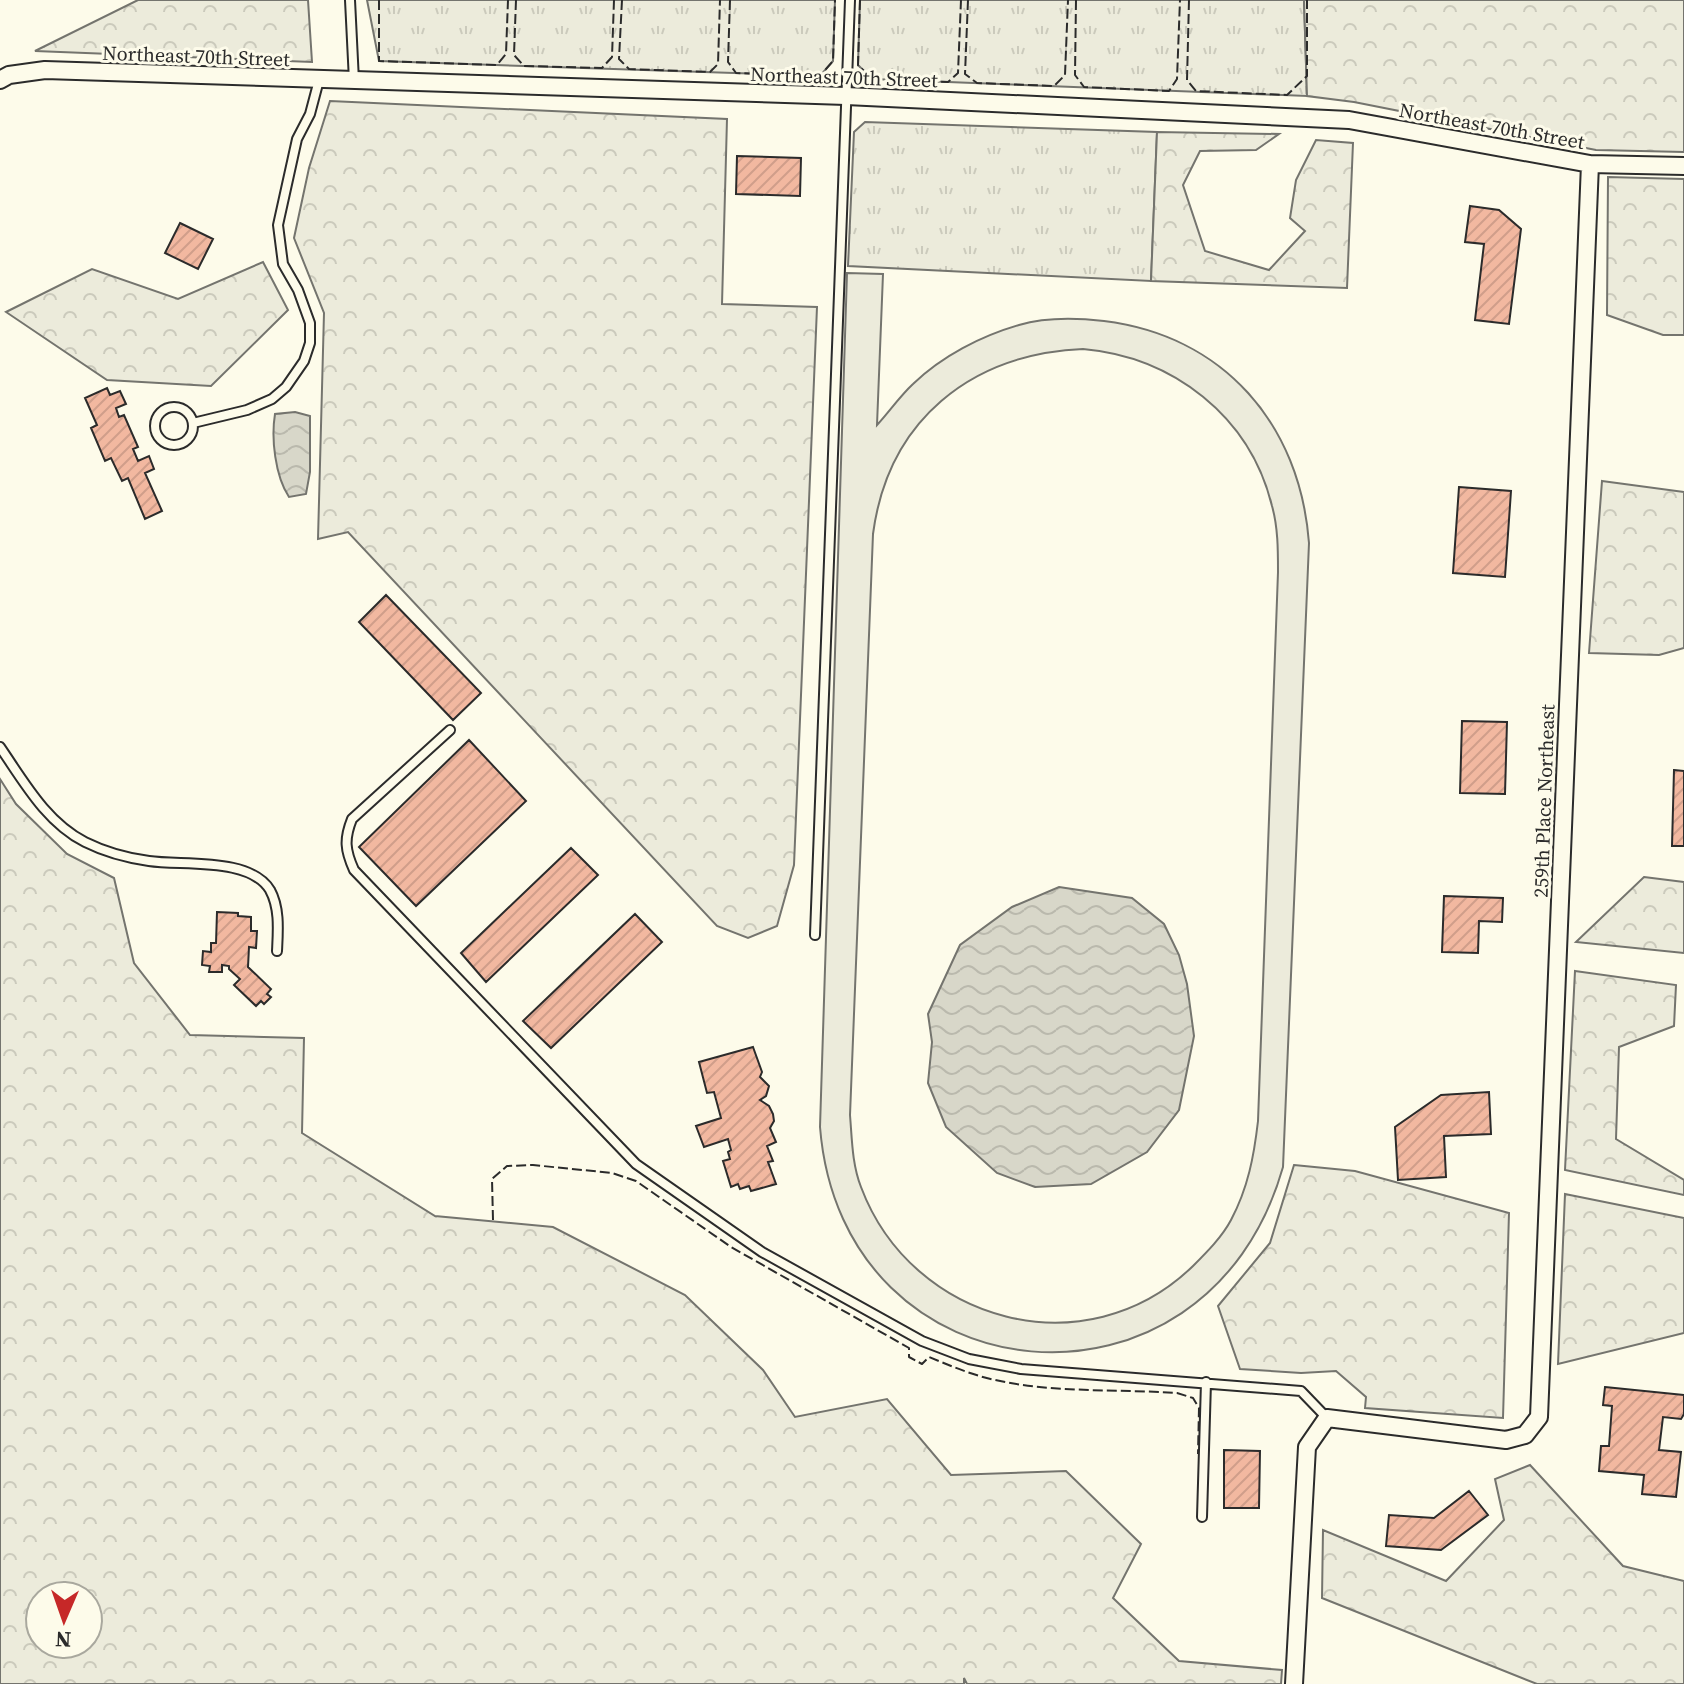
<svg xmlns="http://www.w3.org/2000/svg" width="1684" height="1684" font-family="'Source Serif 4',serif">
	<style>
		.grass { fill: url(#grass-tufts); stroke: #74746e; stroke-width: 2 }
		.forest { fill: url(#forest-crowns); stroke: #74746e; stroke-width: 2; fill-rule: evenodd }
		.park { fill: #ecebdb; stroke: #74746e; stroke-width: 2; fill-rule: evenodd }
		.water { fill: url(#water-waves); stroke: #74746e; stroke-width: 2 }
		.building { fill: url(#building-hatch); stroke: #2b2b2b; stroke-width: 2 }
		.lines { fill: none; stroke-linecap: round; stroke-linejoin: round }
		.lane-casing { stroke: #2b2b2b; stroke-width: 12 }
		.street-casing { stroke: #2b2b2b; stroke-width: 20 }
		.lane { stroke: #fdfbea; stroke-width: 8 }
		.street { stroke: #fdfbea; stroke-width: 16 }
		.fence { stroke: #2b2b2b; stroke-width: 2; stroke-dasharray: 10 4; stroke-linecap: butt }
		.labels { text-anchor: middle; stroke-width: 6; stroke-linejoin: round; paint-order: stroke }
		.street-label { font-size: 20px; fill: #2b2b2b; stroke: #fdfbea }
	</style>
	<defs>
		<pattern id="grass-tufts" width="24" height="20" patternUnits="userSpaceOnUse" patternTransform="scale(2)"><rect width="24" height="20" fill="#ecebdb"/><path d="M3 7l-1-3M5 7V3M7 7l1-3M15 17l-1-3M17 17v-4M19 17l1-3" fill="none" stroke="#cbcabc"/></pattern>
		<pattern id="forest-crowns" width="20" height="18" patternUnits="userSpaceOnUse" patternTransform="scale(2)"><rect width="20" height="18" fill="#ecebdb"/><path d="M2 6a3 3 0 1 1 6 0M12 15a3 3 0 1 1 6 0" fill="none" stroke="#cbcabc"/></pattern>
		<pattern id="water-waves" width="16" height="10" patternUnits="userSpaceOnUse" patternTransform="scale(2)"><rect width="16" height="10" fill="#d8d7c9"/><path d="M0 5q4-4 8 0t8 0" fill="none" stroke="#bab9ad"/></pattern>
		<pattern id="building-hatch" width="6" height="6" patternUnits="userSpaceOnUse" patternTransform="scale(2)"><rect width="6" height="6" fill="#f2b8a0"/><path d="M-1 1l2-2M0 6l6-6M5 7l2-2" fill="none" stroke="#d09e8a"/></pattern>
	</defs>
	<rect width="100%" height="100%" fill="#fdfbea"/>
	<path class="grass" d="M367 0H835L833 61 820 76 379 61Z
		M860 0H1304L1307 96 872 79 858 65Z
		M865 122 1157 132 1151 281 848 266 854 132Z"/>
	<path class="forest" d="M138 0H308L312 62 35 51Z
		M1304 0H1684V152L1596 150 1354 102 1307 96Z
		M330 101 727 119 722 304 817 307 794 865 777 926 748 938 717 926 348 532 318 539 324 313 294 238 309 168Z
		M1157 132 1279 134 1256 150 1200 151 1183 185 1205 251 1269 270 1305 231 1290 218 1296 180 1316 140 1353 143 1347 288 1151 281Z
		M1608 177 1684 179V335H1663L1607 315Z
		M263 262 288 310 211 386 107 380 6 312 92 269 178 299Z
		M1602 481 1684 492V648L1659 655 1589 653Z
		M0 779 16 804 67 854 114 878 134 963 190 1035 304 1038 302 1133 435 1216 553 1227 685 1295 763 1370 795 1417 887 1399 951 1475 1066 1471 1141 1544 1113 1598 1179 1661 1282 1670 1281 1684H967L964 1678V1684H0ZM40 1596H88V1644H40Z
		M1644 877 1684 882V953L1576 942Z
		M1575 971 1676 985 1674 1026 1619 1047 1616 1139 1684 1180V1195L1565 1170Z
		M1294 1165 1355 1171 1509 1213 1503 1418 1365 1408 1366 1397 1336 1371 1301 1373 1240 1369 1218 1306 1270 1243Z
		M1565 1194 1684 1218V1333L1558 1364Z
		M1530 1465 1623 1566 1684 1581V1684H1537L1322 1598 1323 1530 1446 1581 1504 1520 1495 1479Z"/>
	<path class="park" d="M847 273 883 274 877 425C889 412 900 396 913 384 942 356 981 336 1019 325 1046 317 1077 318 1104 321 1224 336 1300 424 1309 543L1283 1167C1207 1436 842 1403 820 1127ZM1083 349C1173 357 1250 416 1272 506 1278 527 1278 550 1278 572L1258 1121C1254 1156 1248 1188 1231 1220 1222 1237 1207 1252 1193 1266 1086 1370 912 1323 861 1187 852 1164 852 1139 850 1115L873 534C888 421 970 354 1083 349Z"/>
	<path class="water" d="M295 412 310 416V472L306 494 289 497C275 476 271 438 275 414Z
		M1059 887 1132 898 1164 924 1179 955 1187 984 1194 1036 1179 1110 1147 1152 1091 1184 1035 1187 997 1173 946 1127 928 1083 932 1042 928 1014 960 945 1012 907Z"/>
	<path class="building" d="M737 156 801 158 800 196 736 194Z
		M1470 206 1499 210 1521 229 1509 324 1475 320 1484 244 1465 242Z
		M180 223 213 239 198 269 165 253Z
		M107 388 110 395 120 391 126 404 116 408 119 417 124 415 138 447 133 449 138 461 149 456 154 469 145 473 162 511 145 519 128 478 122 481 111 458 105 461 91 428 97 425 85 398Z
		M1459 487 1511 491 1505 577 1453 573Z
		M386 595 481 693 453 720 359 622Z
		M1462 721 1507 722 1505 794 1460 793Z
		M469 740 526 801 416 906 359 847Z
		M1674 770 1684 771V846H1672Z
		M571 848 598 875 486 982 461 953Z
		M1444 896 1503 898 1502 922 1479 921 1478 953 1442 952Z
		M217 912 238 913V916L251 917V931H257L256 948 249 947 248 967 271 989 267 994 271 997 264 1004 261 1001 256 1006 234 985 240 979 229 969V966L222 965V972H209L210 966 202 965 203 951 211 952V943H216Z
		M635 914 662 942 551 1048 523 1021Z
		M753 1047 762 1072 760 1077 769 1086 766 1096 760 1100 769 1106 773 1114 774 1121 770 1128 776 1142 767 1146 773 1161 768 1162 776 1184 751 1191 749 1186 740 1189 738 1184 731 1187 723 1161 730 1159 728 1152 731 1150 728 1139 704 1147 696 1126 721 1118 714 1092 707 1093 699 1062Z
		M1489 1092 1491 1134 1444 1136 1446 1177 1398 1180 1395 1127 1441 1095Z
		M1605 1387 1684 1395V1414L1681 1419 1663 1417 1659 1450 1681 1452 1676 1497 1642 1494 1644 1475 1599 1471 1601 1446H1609L1612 1406 1603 1405Z
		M1224 1450 1260 1451 1259 1508H1224Z
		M1469 1491 1488 1515 1441 1550 1386 1546 1389 1515 1434 1518Z"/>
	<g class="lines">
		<defs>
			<path id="lane" d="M350 0 354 81
				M155 426a19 19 0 1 1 38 0a19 19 0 1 1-38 0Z
				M193 423 247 410 272 399 286 387 304 361 310 343V323L298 290 283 264 278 225 297 139 310 114 319 80
				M450 730 352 819C344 839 345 850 354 870L636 1164 762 1252 922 1341 969 1359 1021 1369 1301 1391 1327 1418
				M0 747C24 782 46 822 85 842 105 852 127 858 149 861 183 866 250 857 270 890 280 908 278 931 277 951
				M815 935 850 0
				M1202 1517 1206 1382"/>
			<path id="street" d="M0 80 9 75 45 70 846 96 1349 120 1590 164 1684 166
				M1294 1684 1307 1447 1327 1418 1506 1440 1525 1435 1539 1417 1590 164"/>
		</defs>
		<use href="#lane" class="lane-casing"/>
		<use href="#street" class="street-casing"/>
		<use href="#lane" class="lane"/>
		<use href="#street" class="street"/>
		<path class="fence" d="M379 0V61L497 65 506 54 508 0
			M516 0 514 55 524 66 602 68 612 57 614 0
			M622 0 619 59 629 69 710 72 718 64 720 0
			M730 0 728 62 736 73 820 76 833 61 835 0
			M860 0 858 65 872 79 948 82 958 73 961 0
			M968 0 965 74 977 83 1054 86 1065 75 1068 0
			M1076 0 1075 75 1084 87 1169 91 1177 79 1180 0
			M1189 0 1187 80 1196 91 1287 95 1307 76V0
			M493 1220 492 1179 507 1166 533 1165 612 1173 636 1181 731 1247 909 1348V1357L922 1364 929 1357C951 1366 972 1375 995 1380 1053 1393 1117 1389 1177 1393L1193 1398 1199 1408 1198 1454"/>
	</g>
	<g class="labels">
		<g class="street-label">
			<text transform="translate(196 56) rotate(2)" y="7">Northeast 70th Street</text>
			<text transform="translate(844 77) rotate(2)" y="7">Northeast 70th Street</text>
			<text transform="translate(1492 126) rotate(10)" y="7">Northeast 70th Street</text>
			<text transform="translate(1544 801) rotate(-88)" y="7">259th Place Northeast</text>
		</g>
	</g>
	<g transform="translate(64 1620) rotate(182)"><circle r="38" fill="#fdfbea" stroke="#a9a89e" stroke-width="2"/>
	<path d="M0-6L14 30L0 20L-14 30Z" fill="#c62828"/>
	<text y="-12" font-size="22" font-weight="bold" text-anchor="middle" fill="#2b2b2b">N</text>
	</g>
</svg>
